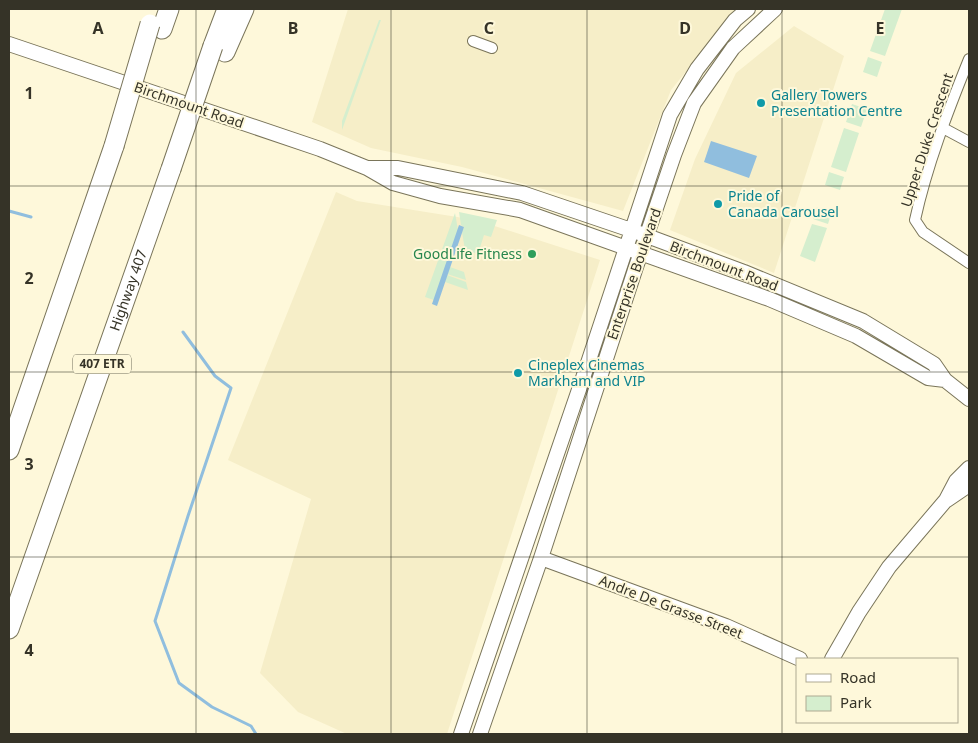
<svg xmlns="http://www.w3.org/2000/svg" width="978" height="743" font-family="'Noto Sans',sans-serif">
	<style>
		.built { fill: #f6eec8 }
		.green { fill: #d5eece }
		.water { fill: #90bede }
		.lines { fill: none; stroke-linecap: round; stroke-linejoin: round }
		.stream { stroke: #90bede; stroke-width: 3 }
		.street-casing { stroke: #7a755a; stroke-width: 12 }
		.secondary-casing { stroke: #7a755a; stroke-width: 16 }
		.highway-casing { stroke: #7a755a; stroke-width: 21 }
		.street { stroke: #fff; stroke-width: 10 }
		.secondary { stroke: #fff; stroke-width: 14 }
		.highway { stroke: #fff; stroke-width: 19 }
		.highway-bridge-casing { stroke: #7a755a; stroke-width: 21; stroke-linecap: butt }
		.highway-bridge { stroke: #fff; stroke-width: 19 }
		.grid { fill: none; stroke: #353327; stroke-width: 1; stroke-opacity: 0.55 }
		.culture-dot { fill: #0f9aa8; stroke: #fef8da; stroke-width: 2 }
		.leisure-dot { fill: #2e9e5b; stroke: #fef8da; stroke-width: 2 }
		.labels { text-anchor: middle; stroke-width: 4; stroke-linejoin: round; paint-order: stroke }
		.shield { fill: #fef8da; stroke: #716e5d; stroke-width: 1 }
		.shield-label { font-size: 12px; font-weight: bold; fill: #353327 }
		.culture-label { font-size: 14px; fill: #0d838f; stroke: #fef8da; text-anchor: start }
		.street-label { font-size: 14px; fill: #353327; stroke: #fef8da }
		.leisure-label { font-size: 14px; fill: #27864d; stroke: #fef8da; text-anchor: end }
		.grid-label { font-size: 16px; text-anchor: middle; font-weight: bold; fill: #353327; stroke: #fef8da; stroke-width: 4; stroke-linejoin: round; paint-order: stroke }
	</style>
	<rect width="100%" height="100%" fill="#fef8da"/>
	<path class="built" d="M348 9H737L671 90 623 211 462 167 371 148 312 122Z
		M794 26 844 56 774 273 670 230 695 159 736 73Z
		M336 192 357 201 476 220 600 260 447 734H347L298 712 260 673 311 499 228 460Z"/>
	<path class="green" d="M885 9H902L885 56 870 51Z
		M379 20H381L342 130V121Z
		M868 57 882 62 877 77 863 72Z
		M852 104 867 109 861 127 846 122Z
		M844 128 859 133 846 172 831 167Z
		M829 172 844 177 840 190 825 185Z
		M817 207 832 211 828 224 813 219Z
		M459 212 497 220 491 237 484 235 478 254 465 250 462 232 464 227 461 225Z
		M455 213 458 230 434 300 425 297Z
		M812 224 827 228 815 262 800 256Z
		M450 267 464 272 466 280 447 274Z
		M447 275 466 282 468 290 445 282Z"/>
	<path class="water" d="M711 141 757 156 749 178 704 162Z
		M459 225 464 227 437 306 432 304Z"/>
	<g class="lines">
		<path class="stream" d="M9 211 31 217
			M183 332 215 376 231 388 188 516 155 621 179 683 212 707 251 726 256 734"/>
		<defs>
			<path id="street" d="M473 41 492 48
				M969 59C948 111 927 165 915 220L923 232 969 263
				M943 128 969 142"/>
			<path id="secondary" d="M9 44 320 149 367 168 393 183 440 196 520 210 769 299 856 336 928 378 945 380
				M368 168H398L522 193 631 230 744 272 863 321 934 364 945 380 969 399
				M947 500 969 485
				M541 558 726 626 800 659
				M832 659 859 612 889 567 946 500 956 481 969 468
				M461 734 585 372 670 115 697 69 735 20 748 9
				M480 734 541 558 635 270 674 155 694 103 733 48 775 9"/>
			<g id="highway">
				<path d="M162 29 169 9"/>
				<path d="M213 46 227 9"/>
				<path d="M225 52 244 9"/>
				<path d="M9 450 114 146"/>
				<path id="s1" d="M9 629 171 169"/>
			</g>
		</defs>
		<use href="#street" class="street-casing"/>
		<use href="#secondary" class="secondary-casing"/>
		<use href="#highway" class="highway-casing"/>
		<use href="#street" class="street"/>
		<use href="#secondary" class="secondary"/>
		<use href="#highway" class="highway"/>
		<defs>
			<path id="highway-bridge" d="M114 146 150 24
				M171 169 213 46"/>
		</defs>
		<use href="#highway-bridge" class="highway-bridge-casing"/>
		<use href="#highway-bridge" class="highway-bridge"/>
	</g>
	<path class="grid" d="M196 9V734M391 9V734M587 9V734M782 9V734M9 186H969M9 372H969M9 557H969"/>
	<g class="culture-dot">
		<circle cx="761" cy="103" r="5"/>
		<circle cx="718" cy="204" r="5"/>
		<circle cx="518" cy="373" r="5"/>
	</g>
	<circle class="leisure-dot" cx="532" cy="254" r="5"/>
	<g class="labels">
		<rect class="shield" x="73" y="354.5" width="58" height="19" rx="4"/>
		<g class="shield-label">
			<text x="102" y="368">407 ETR</text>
		</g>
		<g class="culture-label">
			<text x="771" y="100">Gallery Towers<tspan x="771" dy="16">Presentation Centre</tspan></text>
			<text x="728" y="201">Pride of<tspan x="728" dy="16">Canada Carousel</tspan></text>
			<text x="528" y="370">Cineplex Cinemas<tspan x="528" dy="16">Markham and VIP</tspan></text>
		</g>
		<g class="street-label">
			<text transform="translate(189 105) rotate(19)" y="5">Birchmount Road</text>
			<text transform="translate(927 140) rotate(-72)" y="5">Upper Duke Crescent</text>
			<text transform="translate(724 266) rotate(21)" y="5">Birchmount Road</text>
			<text transform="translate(634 274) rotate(-71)" y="5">Enterprise Boulevard</text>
			<text dy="5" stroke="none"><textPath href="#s1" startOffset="359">Highway 407</textPath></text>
			<text transform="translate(671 607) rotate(21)" y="5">Andre De Grasse Street</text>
		</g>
		<g class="leisure-label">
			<text x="522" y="259">GoodLife Fitness</text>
		</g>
	</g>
	<g class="grid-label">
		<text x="98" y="34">A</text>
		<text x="293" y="34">B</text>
		<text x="489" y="34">C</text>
		<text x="685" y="34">D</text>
		<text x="880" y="34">E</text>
		<text x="29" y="99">1</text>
		<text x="29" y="284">2</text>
		<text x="29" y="470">3</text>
		<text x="29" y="656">4</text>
	</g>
	<rect width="978" height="743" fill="none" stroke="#353327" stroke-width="20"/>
	<rect x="796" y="658" width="162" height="65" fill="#fef8da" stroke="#aea992"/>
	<rect x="806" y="674" width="25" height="8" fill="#ffffff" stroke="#aea992"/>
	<text x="840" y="683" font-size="15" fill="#353327">Road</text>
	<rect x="806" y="696" width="25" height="15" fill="#d5eece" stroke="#aea992"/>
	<text x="840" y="708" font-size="15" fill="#353327">Park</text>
</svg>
